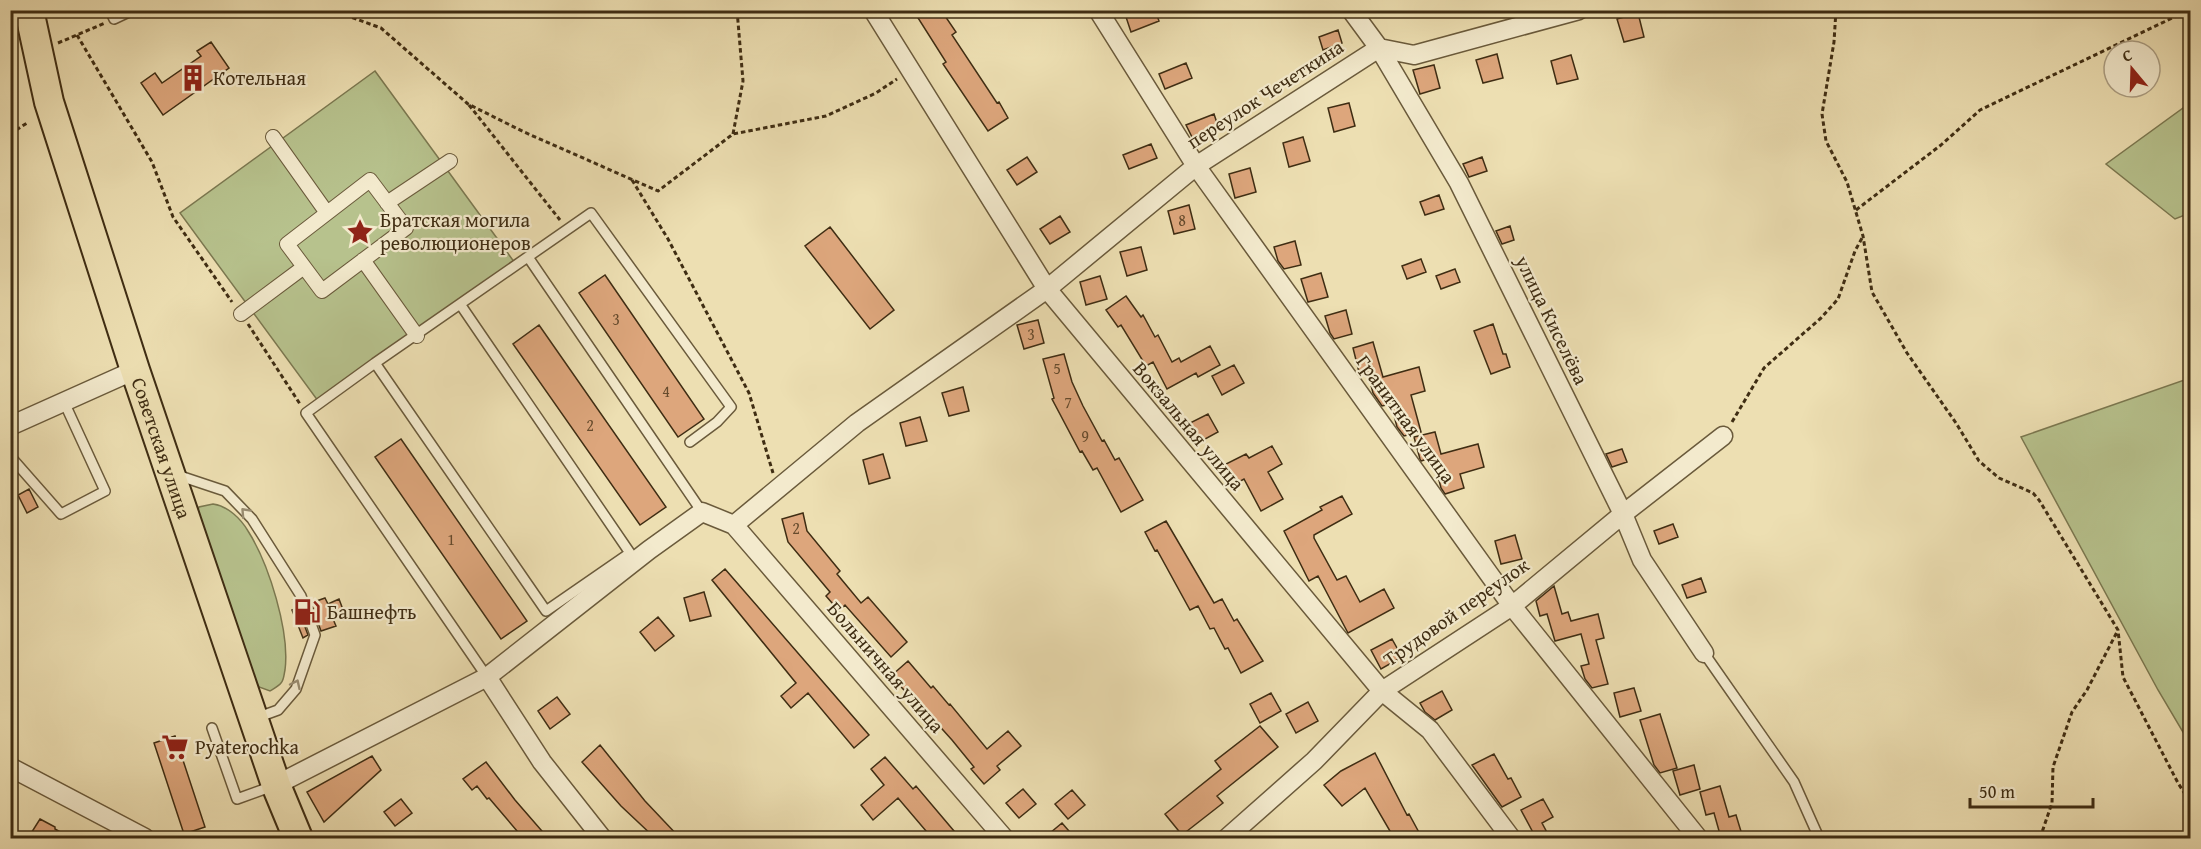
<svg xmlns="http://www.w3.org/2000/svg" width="2201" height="849" font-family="'Gentium Book Plus',serif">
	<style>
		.green { fill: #b7c28d; stroke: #7b7850; stroke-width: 1.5 }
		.building { fill: #dda67c; stroke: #3f2d13; stroke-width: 1.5 }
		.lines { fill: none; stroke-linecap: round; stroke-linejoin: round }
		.service-casing { stroke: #6a5a3b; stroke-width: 12 }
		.pedestrian-casing { stroke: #6a5a3b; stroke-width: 16 }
		.minor-casing { stroke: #6a5a3b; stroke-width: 21 }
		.primary-casing { stroke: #3f2d13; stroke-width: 32 }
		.path { stroke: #3f2d13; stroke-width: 3; stroke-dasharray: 4.5 3; stroke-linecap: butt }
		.service { stroke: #f3eacd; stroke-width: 9 }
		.pedestrian { stroke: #f3eacd; stroke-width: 14 }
		.minor { stroke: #f3eacd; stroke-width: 18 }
		.primary { stroke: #eddfb2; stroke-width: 28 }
		.oneway { stroke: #998c70 }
		.labels { text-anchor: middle; stroke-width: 4.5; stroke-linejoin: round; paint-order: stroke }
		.number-label { font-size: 16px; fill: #664b2d }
		.poi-label { font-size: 20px; fill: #3f2d13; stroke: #f3eacd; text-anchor: start }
		.street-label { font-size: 20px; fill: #3f2d13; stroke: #f3eacd }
	</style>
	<rect width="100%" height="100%" fill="#eddfb2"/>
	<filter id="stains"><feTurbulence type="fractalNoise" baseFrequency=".00333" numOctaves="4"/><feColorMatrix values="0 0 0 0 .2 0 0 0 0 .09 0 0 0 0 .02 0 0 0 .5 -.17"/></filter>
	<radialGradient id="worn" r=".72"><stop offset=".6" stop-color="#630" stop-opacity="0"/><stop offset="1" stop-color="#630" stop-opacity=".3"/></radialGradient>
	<path class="green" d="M375 71 515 263 321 405 180 213Z
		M2190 103V213L2175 219 2106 164Z
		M2190 378V744L2158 690 2021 437Z
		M213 504C228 506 241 519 248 531 269 564 290 632 285 670 284 674 284 680 281 683 279 686 273 689 270 691L259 687 255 681 197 513 199 507Z"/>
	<path class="building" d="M913 10H941L956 32 952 35 997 103 999 102 1008 118 988 131 943 64 946 62Z
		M1142 10H1155L1159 21 1131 32 1126 17Z
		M1638 13 1644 37 1624 42 1617 19Z
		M1338 30 1342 43 1323 50 1319 37Z
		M211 42 229 68 163 115 141 83 155 73 162 83 201 56 197 51Z
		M1497 54 1503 78 1483 83 1476 60Z
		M1571 55 1578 79 1557 84 1551 61Z
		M1186 63 1192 78 1165 89 1159 74Z
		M1434 65 1440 88 1420 94 1413 70Z
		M1349 103 1355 126 1334 132 1328 108Z
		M1214 114 1219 129 1193 139 1186 125Z
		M1303 137 1310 161 1289 167 1283 143Z
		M1151 144 1157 158 1129 169 1123 155Z
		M1027 157 1037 172 1017 185 1007 170Z
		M1482 157 1487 171 1469 177 1463 164Z
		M1250 168 1256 192 1235 198 1229 174Z
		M1439 195 1444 209 1425 215 1420 202Z
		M1189 205 1195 229 1174 234 1168 211Z
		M1060 216 1070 232 1050 244 1040 229Z
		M1510 226 1514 240 1502 244 1496 231Z
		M830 227 894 310 870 329 805 246Z
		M1295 241 1301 265 1284 269 1278 261 1274 247Z
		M1141 247 1147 270 1127 276 1120 252Z
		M1421 259 1426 272 1407 279 1402 266Z
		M1455 269 1460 282 1441 289 1436 276Z
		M1321 273 1328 297 1308 302 1301 279Z
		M605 275 704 419 678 437 579 293Z
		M1100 276 1107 299 1086 305 1080 282Z
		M1126 296 1141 317 1143 315 1155 337 1158 335 1172 362 1179 358 1181 362 1210 346 1220 365 1198 377 1196 373 1167 389 1153 362 1146 366 1121 325 1118 327 1106 310Z
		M1346 310 1352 334 1334 339 1330 333 1325 316Z
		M1038 320 1044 343 1024 349 1017 325Z
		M1493 324 1503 354H1506L1510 367 1491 374 1474 331Z
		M539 325 666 507 640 525 513 344Z
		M1373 342 1383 377 1419 367 1425 391 1411 395 1421 432 1404 436 1397 427 1391 404 1382 406 1373 393 1367 370 1359 372 1353 348Z
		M1064 354 1072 382 1083 406 1102 441 1104 440 1115 460 1119 458 1143 500 1121 512 1097 468 1093 470 1082 451 1080 452 1052 399 1054 398 1043 359Z
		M1234 365 1244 383 1222 395 1212 376Z
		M963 387 969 411 949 416 942 393Z
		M1208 414 1218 432 1196 444 1186 425Z
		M920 417 927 441 906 446 900 423Z
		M1435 432 1441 454 1478 444 1484 467 1460 474 1464 488 1445 494 1441 488 1433 457 1421 461 1420 459 1414 437Z
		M401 439 527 621 501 639 375 457Z
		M1272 446 1282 464 1268 472 1283 499 1261 511 1244 479 1235 484 1224 465 1246 454 1249 458Z
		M1622 449 1627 462 1612 467 1606 454Z
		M883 454 890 478 869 484 863 460Z
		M29 489 38 507 27 513 18 495Z
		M1342 496 1352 514 1314 535V538L1337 580 1346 576 1360 602 1384 589 1394 608 1348 633 1318 576 1309 581 1284 531 1322 510 1320 507Z
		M803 513 807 531 840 571 837 574 861 603 868 597 907 642 891 657 845 605 839 611 826 596 830 592 788 542 782 519Z
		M1166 521 1214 603 1222 599 1234 621 1237 619 1263 661 1241 673 1228 648 1225 649 1214 628 1210 629 1198 606 1190 610 1157 550 1155 551 1145 532Z
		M1673 524 1678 537 1659 544 1654 531Z
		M1515 535 1522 559 1501 564 1495 541Z
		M725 569 869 735 854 748 808 693 791 708 781 696 796 683 712 580Z
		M1701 578 1706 592 1687 598 1682 585Z
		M1554 586 1562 614 1568 612 1571 621 1598 614 1604 638 1596 640 1608 684 1592 688 1585 679 1581 666 1589 664 1581 634 1555 641 1547 614 1540 616 1536 601Z
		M704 592 711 616 690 621 684 598Z
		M325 598 328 604 339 599 345 615 333 619 336 626 321 631 311 603Z
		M298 608 308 635 303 638 292 610Z
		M658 617 674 636 655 651 640 632Z
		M1392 639 1402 657 1381 669 1371 650Z
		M908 661 931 688 933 686 949 705 950 704 987 749 1008 731 1021 746 997 766 1000 770 984 784 971 769 974 767 952 740 906 689 904 690 891 676Z
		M1634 688 1641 711 1620 717 1614 693Z
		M1442 691 1452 710 1435 720 1425 712 1420 703Z
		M1271 693 1281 711 1260 723 1250 704Z
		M557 697 570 714 550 729 538 711Z
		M1308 702 1318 721 1296 733 1286 714Z
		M1660 714 1677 768 1660 773 1654 765 1640 720Z
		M1260 726 1278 747 1217 796 1223 803 1182 835 1165 814 1221 769 1215 761Z
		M175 736 205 827 184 834 154 743Z
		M600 745 645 801 680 838H655L621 806 582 762Z
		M1375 753 1407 815 1409 814 1422 838H1394L1365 788 1342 806 1324 785 1341 771Z
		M1494 754 1508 779 1511 778 1521 797 1502 807 1472 765Z
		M372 756 381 770 324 822 307 792Z
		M885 757 913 789 916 786 954 831 946 838H932L898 798 873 820 861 805 884 785 871 769Z
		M486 762 515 800 548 838H523L489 798 487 799 477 786 472 790 463 779Z
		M1694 765 1700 789 1680 795 1673 771Z
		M1720 786 1729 817 1736 815 1743 838H1721L1714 813 1706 815 1700 792Z
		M1023 789 1036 804 1019 818 1006 803Z
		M1072 790 1085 805 1068 819 1055 804Z
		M401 799 412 813 395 826 384 812Z
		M1543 799 1553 817 1542 823 1550 838H1536L1521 810Z
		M40 819 55 827V829L71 838H28Z
		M1062 823 1075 838H1044Z"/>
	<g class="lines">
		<defs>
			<path id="service" d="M110 10 114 19 133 10
				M528 257 702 512
				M375 363 460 304
				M10 456 61 514 105 491 64 402
				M177 475 225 491 252 519 301 596 315 635 296 689 278 710 256 718
				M1704 653 1794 782 1819 838
				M487 677 306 413 375 363 546 611 630 553 460 304 591 213 731 407 717 422 690 442
				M212 728 237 799 273 786"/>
			<path id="pedestrian" d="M273 137 327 213
				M370 180 406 228 322 291 287 244Z
				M387 203 450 161
				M363 260 417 336
				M241 314 304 267"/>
			<path id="minor" d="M873 10 1047 289 1382 691 1430 730 1511 838
				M1098 10 1196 166 1512 606 1698 838
				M1351 10 1379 48 1459 183 1623 514 1642 560 1704 653
				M10 426 135 370
				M734 525 1004 838
				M487 677 542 762 602 838
				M10 767 145 838
				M276 785 487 677 649 550 702 512 734 525 857 423 1047 289 1196 166 1379 48 1414 55 1579 10
				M1227 838 1314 761 1382 691 1512 606 1623 514 1723 436"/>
			<g id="primary">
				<path id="s1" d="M29 10 49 102 135 370 276 785 298 838"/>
			</g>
		</defs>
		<use href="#service" class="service-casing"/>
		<use href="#pedestrian" class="pedestrian-casing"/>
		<use href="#minor" class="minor-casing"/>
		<use href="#primary" class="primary-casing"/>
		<path class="path" d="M331 10 381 28 468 104 524 132 658 191 733 134 826 116 876 93 897 79
			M1836 10 1834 42 1822 114 1826 141 1847 182 1863 236 1872 292 1907 353 1956 423 1979 461 1999 478 2033 493 2039 500 2118 630 2123 677 2178 783 2190 802
			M77 35 152 162 173 217 232 302
			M58 43 105 23
			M469 105 560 220
			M10 134 27 123
			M733 134 743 81 737 10
			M632 180 668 239 749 393 773 473
			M1856 210 1941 145 1980 110 2189 10
			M248 324 300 404
			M1732 422 1764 368 1821 318 1838 299 1855 251 1862 238
			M2040 838 2052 803 2053 767 2072 712 2087 690 2117 632"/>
		<use href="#service" class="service"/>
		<use href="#pedestrian" class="pedestrian"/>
		<use href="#minor" class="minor"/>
		<use href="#primary" class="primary"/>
	</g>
	<defs><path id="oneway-chevron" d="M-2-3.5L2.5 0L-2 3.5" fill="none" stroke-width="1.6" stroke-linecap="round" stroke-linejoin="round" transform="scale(1.5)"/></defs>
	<g class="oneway">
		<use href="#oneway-chevron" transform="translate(245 512) rotate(-133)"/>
		<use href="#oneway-chevron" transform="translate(296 684) rotate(-65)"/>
	</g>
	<defs>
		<symbol id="building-bare" viewBox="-9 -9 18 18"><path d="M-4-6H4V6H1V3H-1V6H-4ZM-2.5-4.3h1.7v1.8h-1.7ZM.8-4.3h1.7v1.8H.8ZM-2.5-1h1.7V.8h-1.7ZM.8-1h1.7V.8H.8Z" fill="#8f2418" stroke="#f3eacd" stroke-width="2.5" paint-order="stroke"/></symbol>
		<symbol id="sight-bare" viewBox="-9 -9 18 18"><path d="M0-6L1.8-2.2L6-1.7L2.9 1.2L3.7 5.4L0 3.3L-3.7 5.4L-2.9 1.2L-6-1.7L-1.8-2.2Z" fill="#8f2418" stroke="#f3eacd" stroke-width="2.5" paint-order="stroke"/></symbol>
		<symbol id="fuel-bare" viewBox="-9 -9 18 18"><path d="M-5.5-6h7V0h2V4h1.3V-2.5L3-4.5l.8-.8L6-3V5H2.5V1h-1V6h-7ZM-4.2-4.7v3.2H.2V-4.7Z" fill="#8f2418" stroke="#f3eacd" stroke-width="2.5" paint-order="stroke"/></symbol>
		<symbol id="supermarket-bare" viewBox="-9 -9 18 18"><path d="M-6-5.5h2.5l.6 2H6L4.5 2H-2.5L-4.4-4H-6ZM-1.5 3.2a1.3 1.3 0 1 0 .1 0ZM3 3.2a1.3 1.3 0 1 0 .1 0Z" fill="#8f2418" stroke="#f3eacd" stroke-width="2.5" paint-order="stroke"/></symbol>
	</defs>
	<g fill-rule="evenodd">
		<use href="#building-bare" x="174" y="59" width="38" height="38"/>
		<use href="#sight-bare" x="341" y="213" width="38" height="38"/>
		<use href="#fuel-bare" x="288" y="593" width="38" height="38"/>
		<use href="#supermarket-bare" x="156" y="728" width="38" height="38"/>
	</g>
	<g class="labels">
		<g class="number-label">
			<text x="1182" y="226">8</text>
			<text x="616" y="325">3</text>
			<text x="1031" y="340">3</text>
			<text x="1057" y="374">5</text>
			<text x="666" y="397">4</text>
			<text x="1068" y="408">7</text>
			<text x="590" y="431">2</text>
			<text x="1085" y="442">9</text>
			<text x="796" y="534">2</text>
			<text x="451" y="545">1</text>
		</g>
		<g class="poi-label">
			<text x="213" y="85">Котельная</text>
			<text x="380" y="227">Братская могила<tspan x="380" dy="23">революционеров</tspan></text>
			<text x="327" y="619">Башнефть</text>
			<text x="195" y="754">Pyaterochka</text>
		</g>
		<g class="street-label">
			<text transform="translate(1265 94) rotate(-33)" y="7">переулок Чечеткина</text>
			<text transform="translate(1552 320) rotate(64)" y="7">улица Киселёва</text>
			<text transform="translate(1406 419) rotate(54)" y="7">Гранитная улица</text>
			<text transform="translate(1189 426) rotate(50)" y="7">Вокзальная улица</text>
			<text dy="7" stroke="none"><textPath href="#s1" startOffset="458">Советская улица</textPath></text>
			<text transform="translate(1456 612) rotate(-35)" y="7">Трудовой переулок</text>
			<text transform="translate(886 667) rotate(49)" y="7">Больничная улица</text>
		</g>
	</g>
	<rect width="2201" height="849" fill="none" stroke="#eddfb2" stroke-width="36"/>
	<rect x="12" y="12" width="2177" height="825" fill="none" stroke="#3f2d13" stroke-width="3"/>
	<rect x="18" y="18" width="2165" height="813" fill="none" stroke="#3f2d13" stroke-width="1.5"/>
	<g transform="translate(2132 69) rotate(341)"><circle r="28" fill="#f3eacd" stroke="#ab9e83" stroke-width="1.5"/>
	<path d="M0-4.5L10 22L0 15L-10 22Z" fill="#8f2418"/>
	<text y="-9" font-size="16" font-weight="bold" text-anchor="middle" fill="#3f2d13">С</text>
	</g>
	<path d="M1970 798v9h123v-9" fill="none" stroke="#3f2d13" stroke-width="3"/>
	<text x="1979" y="798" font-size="18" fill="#3f2d13" stroke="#f3eacd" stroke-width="4.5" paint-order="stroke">50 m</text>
	<rect width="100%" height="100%" filter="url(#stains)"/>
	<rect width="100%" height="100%" fill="url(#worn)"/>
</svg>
